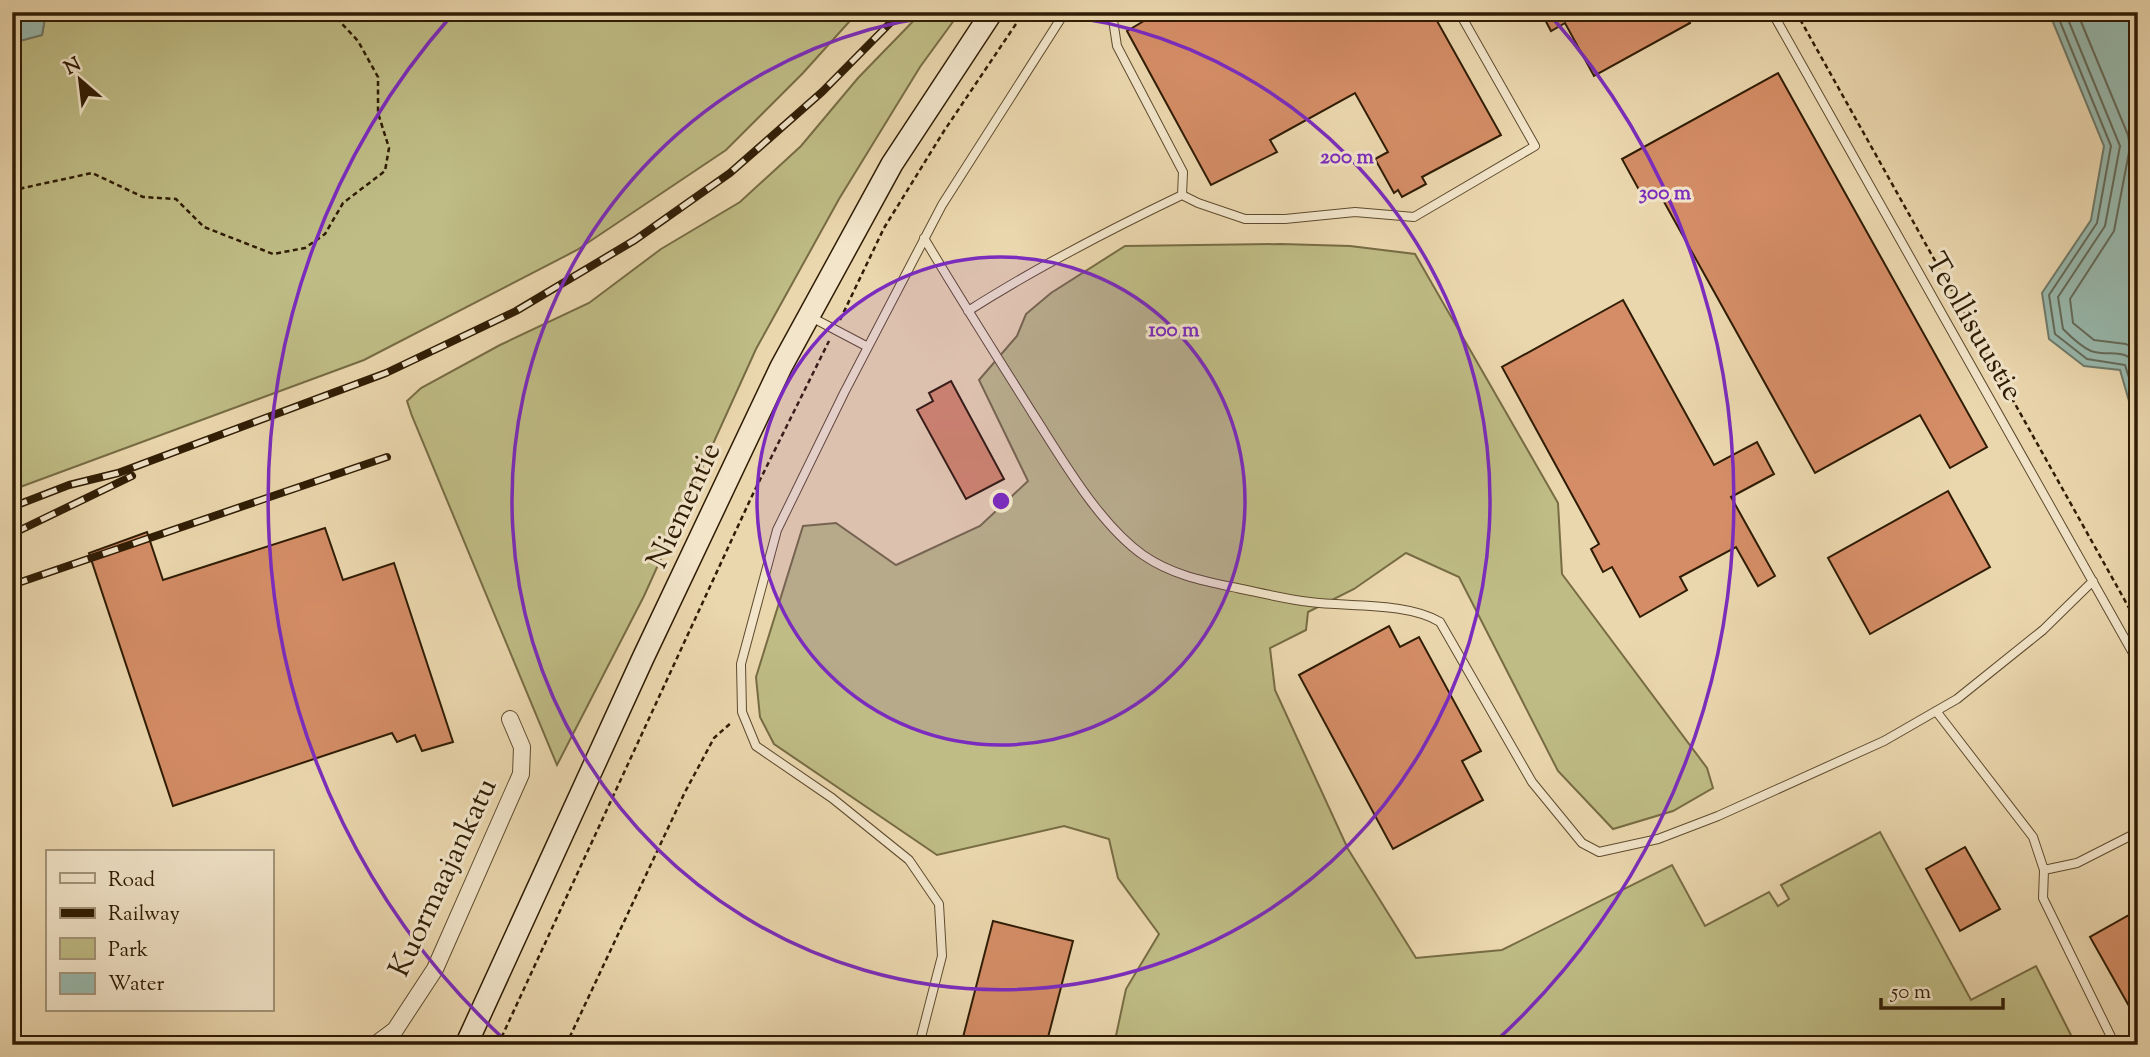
<svg xmlns="http://www.w3.org/2000/svg" width="2150" height="1057" font-family="'Sorts Mill Goudy',serif">
	<style>
		.green { fill: #bfbc85; stroke: #776c44; stroke-width: 2 }
		.water { fill: #98b9ae; stroke: #6e7a6a; stroke-width: 2 }
		.lines { fill: none; stroke-linecap: round; stroke-linejoin: round }
		.shore { stroke: #646a59; stroke-width: 2 }
		.building { fill: #d48d66; stroke: #2f1c04; stroke-width: 2 }
		.lane-casing { stroke: #5e4b2e; stroke-width: 10 }
		.street-casing { stroke: #5e4b2e; stroke-width: 18 }
		.secondary-casing { stroke: #2f1c04; stroke-width: 24 }
		.path { stroke: #2f1c04; stroke-width: 2.5; stroke-dasharray: 5 3.5; stroke-linecap: butt }
		.lane { stroke: #f2e5ca; stroke-width: 8 }
		.street { stroke: #f2e5ca; stroke-width: 16 }
		.secondary { stroke: #f2e5ca; stroke-width: 21 }
		.rail-casing { stroke: #2f1c04; stroke-width: 8 }
		.rail { stroke: #f2e5ca; stroke-width: 5; stroke-dasharray: 16; stroke-linecap: butt }
		.ring { fill: none; stroke: #7b2cbf; stroke-width: 3.5 }
		.labels { text-anchor: middle; stroke-width: 6; stroke-linejoin: round; paint-order: stroke }
		.street-label { font-size: 30px; fill: #2f1c04; stroke: #f2e5ca }
		.centre { fill: #7b2cbf; stroke: #f2e5ca; stroke-width: 3.5 }
		.ring-label { font-size: 21px; text-anchor: middle; font-weight: bold; fill: #7b2cbf; stroke: #f2e5ca; stroke-width: 6; stroke-linejoin: round; paint-order: stroke }
	</style>
	<rect width="100%" height="100%" fill="#ebd7ae"/>
	<filter id="stains"><feTurbulence type="fractalNoise" baseFrequency=".00286" numOctaves="4"/><feColorMatrix values="0 0 0 0 .2 0 0 0 0 .09 0 0 0 0 .02 0 0 0 .5 -.17"/></filter>
	<radialGradient id="worn" r=".72"><stop offset=".6" stop-color="#630" stop-opacity="0"/><stop offset="1" stop-color="#630" stop-opacity=".3"/></radialGradient>
	<path class="green" d="M46 12H858L803 73 726 150 577 250 364 360 12 490V43L42 35Z
		M922 12H960L920 67 839 199 756 349 644 596 557 765 412 416 407 401 421 388 500 345 589 303 661 249 740 202 801 146 858 78Z
		M1281 244 1350 246 1415 254 1558 503 1562 574 1707 768 1713 788 1673 811 1613 829 1558 771 1459 577 1406 553 1354 589 1308 612 1306 630 1270 648 1275 690 1348 849 1416 958 1502 950 1672 865 1705 926 1769 892 1778 906 1789 899 1781 885 1880 832 1971 1000 2036 966 2076 1045H1114L1126 989 1159 934 1118 878 1109 839 1064 826 937 855 774 744 760 717 756 677 803 526 836 523 896 565 980 526 1028 481 979 380 1017 336 1026 314 1051 293 1125 246Z"/>
	<path class="water" d="M12 12H46L42 35 12 43Z
		M2046 12H2138V432L2120 370 2084 366 2049 339 2042 293 2091 220 2104 146 2053 22Z"/>
	<g class="lines">
		<path class="shore" d="M2054 12 2059 19 2111 146 2097 223 2049 295 2055 334 2087 359 2125 365 2138 406
			M2065 12 2120 146 2105 226 2058 297 2063 329C2070 336 2082 347 2091 351 2111 358 2130 344 2138 373
			M2077 12 2128 135 2130 147 2114 231 2070 299 2073 323 2094 340 2126 344 2138 351"/>
	</g>
	<path class="building" d="M1159 12H1432L1501 135 1422 177 1426 184 1402 197 1398 190 1394 193 1375 159 1388 152 1355 93 1270 140 1277 152 1211 185 1127 31Z
		M1541 12H1684L1690 23 1594 76 1565 23 1551 31Z
		M1778 73 1987 447 1950 468 1920 415 1815 473 1658 191 1644 199 1622 159Z
		M1623 300 1714 465 1757 442 1774 474 1731 497 1775 576 1758 586 1736 547 1680 577 1687 590 1640 617 1612 567 1603 572 1591 549 1599 544 1502 367Z
		M951 381 1004 479 966 499 917 410 933 401 929 393Z
		M1948 491 1990 567 1870 634 1828 558Z
		M325 528 343 580 394 563 453 742 422 751 415 735 397 742 392 733 173 806 89 553 147 532 163 580Z
		M1389 626 1400 647 1419 637 1481 751 1462 761 1483 800 1393 849 1299 675Z
		M1965 847 2000 909 1960 931 1926 869Z
		M2138 910V1022L2090 937Z
		M993 921 1073 941 1046 1045H961Z"/>
	<g class="lines">
		<defs>
			<path id="lane" d="M1117 12 1113 20 1117 46 1183 172 1182 195
				M1772 12 2138 662
				M1182 195 1198 203 1245 219H1285L1355 212 1414 217 1535 146 1459 12
				M924 238C959 297 996 355 1033 414 1062 459 1099 524 1143 555 1172 575 1203 581 1237 588 1261 593 1285 599 1310 602 1348 607 1407 602 1440 622L1532 782 1582 843 1599 852 1658 839 1718 816 1884 741 1957 699 2043 630 2093 581
				M968 311C1037 267 1109 230 1182 195
				M811 317 868 347
				M1936 711 2033 837 2044 870 2043 898 2115 1045
				M2044 870 2077 863 2138 832
				M919 1045 942 956 939 904 909 860 832 798 756 746 742 712 741 664 777 530 844 393 942 205 1065 12"/>
			<path id="street" d="M375 1045 395 1030 435 969 521 774 522 747 510 719"/>
			<path id="secondary" d="M466 1045 643 658 781 367 892 164 992 12"/>
		</defs>
		<use href="#lane" class="lane-casing"/>
		<use href="#street" class="street-casing"/>
		<use href="#secondary" class="secondary-casing"/>
		<path class="path" d="M1796 12 2138 624
			M12 193 23 188 92 173 143 197 176 199 204 227 273 254 305 248 325 234 343 203 385 171 389 148 378 113V77L358 41 331 12
			M840 320 884 228 944 131 1024 12
			M498 1045 751 498 829 341
			M566 1045 685 792 714 738 732 722"/>
		<use href="#lane" class="lane"/>
		<use href="#street" class="street"/>
		<use href="#secondary" class="secondary"/>
		<defs>
			<path id="rail" d="M12 507 69 485 118 473 386 373 516 311 635 240 730 173 822 92 901 12
				M12 534 132 476
				M12 585 387 457"/>
		</defs>
		<use href="#rail" class="rail-casing"/>
		<use href="#rail" class="rail"/>
	</g>
	<circle cx="1001" cy="501" r="244" fill="#7b2cbf" fill-opacity=".12"/>
	<g class="ring">
		<circle cx="1001" cy="501" r="244"/>
		<path d="M1018 12A489 489 0 1 1 984 12"/>
		<path d="M506 1041A733 733 0 0 1 452 15M1550 15A733 733 0 0 1 1496 1041"/>
	</g>
	<g class="labels">
		<g class="street-label">
			<text transform="translate(1975 326) rotate(60)" y="10">Teollisuustie</text>
			<text transform="translate(683 505) rotate(-65)" y="10">Niementie</text>
			<text transform="translate(442 877) rotate(-65)" y="10">Kuormaajankatu</text>
		</g>
	</g>
	<circle cx="1001" cy="501" r="10" class="centre"/>
	<g class="ring-label">
		<text x="1347" y="163">200 m</text>
		<text x="1665" y="199">300 m</text>
		<text x="1174" y="336">100 m</text>
	</g>
	<rect width="2150" height="1057" fill="none" stroke="#ebd7ae" stroke-width="42"/>
	<rect x="14" y="14" width="2122" height="1029" fill="none" stroke="#2f1c04" stroke-width="3.5"/>
	<rect x="21" y="21" width="2108" height="1015" fill="none" stroke="#2f1c04" stroke-width="2"/>
	<rect x="46" y="850" width="228" height="161" fill="#f2e5ca" stroke="#a4957b" stroke-width="2"/>
	<rect x="60" y="873" width="35" height="10" fill="#f2e5ca" stroke="#a4957b" stroke-width="2"/>
	<text x="108" y="886" font-size="21" fill="#2f1c04">Road</text>
	<rect x="60" y="908" width="35" height="10" fill="#2f1c04" stroke="#a4957b" stroke-width="2"/>
	<text x="108" y="920" font-size="21" fill="#2f1c04">Railway</text>
	<rect x="60" y="938" width="35" height="21" fill="#bfbc85" stroke="#a4957b" stroke-width="2"/>
	<text x="108" y="956" font-size="21" fill="#2f1c04">Park</text>
	<rect x="60" y="973" width="35" height="21" fill="#98b9ae" stroke="#a4957b" stroke-width="2"/>
	<text x="108" y="990" font-size="21" fill="#2f1c04">Water</text>
	<g transform="translate(80 80) rotate(332)" stroke="#f2e5ca" stroke-width="5" paint-order="stroke">
	<path d="M0-5L12 26L0 18L-12 26Z" fill="#2f1c04"/>
	<text y="-10" font-size="19" font-weight="bold" text-anchor="middle" fill="#2f1c04">N</text>
	</g>
	<path d="M1881 998v10h122v-10" fill="none" stroke="#2f1c04" stroke-width="3.5"/>
	<text x="1891" y="998" font-size="21" fill="#2f1c04" stroke="#f2e5ca" stroke-width="5" paint-order="stroke">50 m</text>
	<rect width="100%" height="100%" filter="url(#stains)"/>
	<rect width="100%" height="100%" fill="url(#worn)"/>
</svg>
